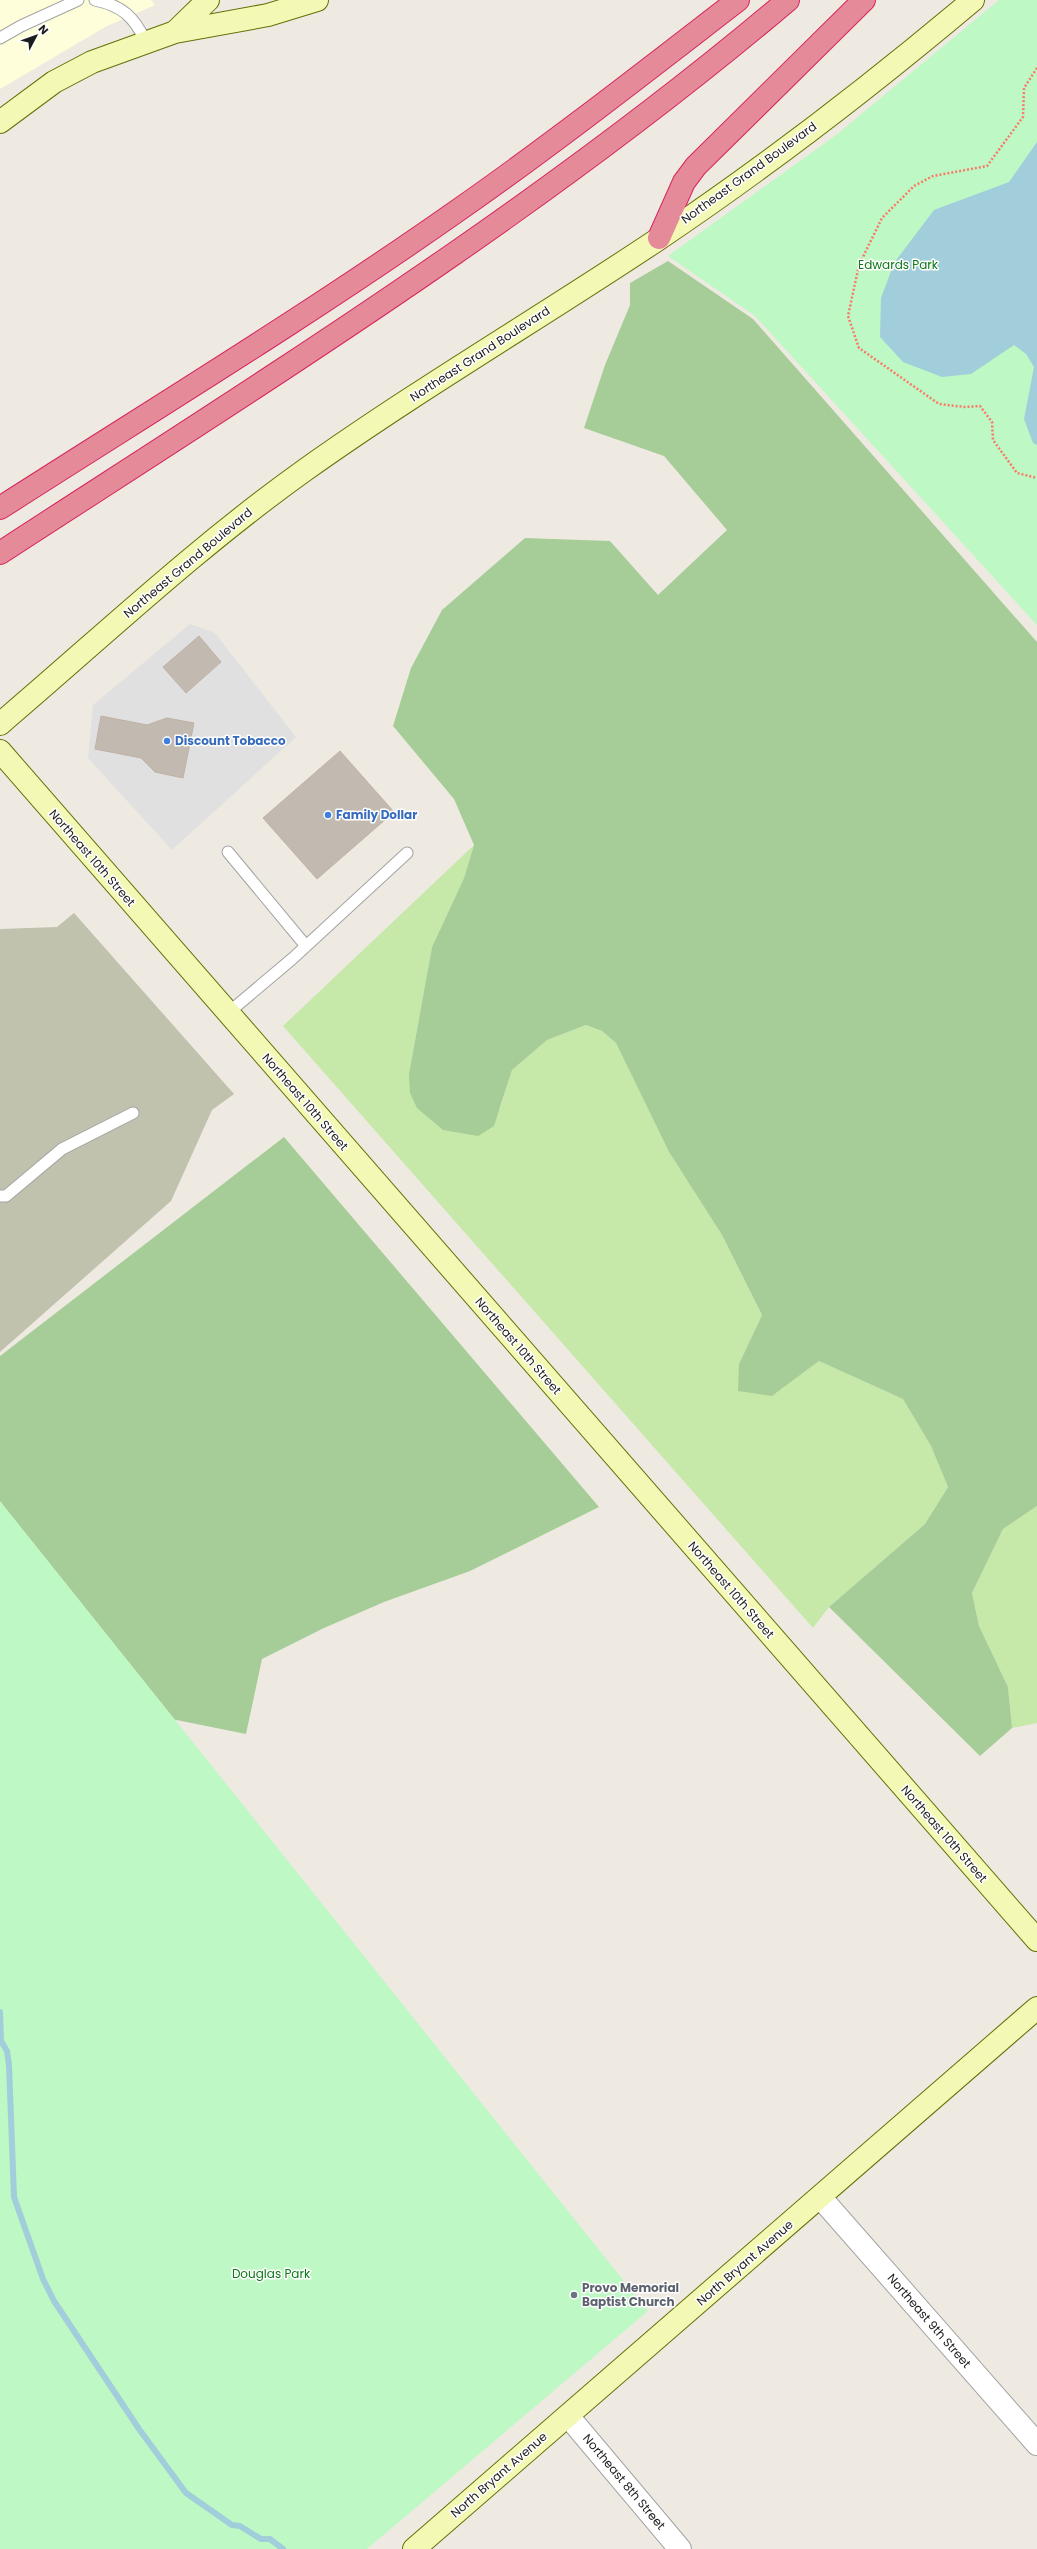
<svg xmlns="http://www.w3.org/2000/svg" width="1037" height="2549" font-family="Poppins,sans-serif">
	<style>
		.education { fill: #feffda }
		.construction { fill: #c1c2ae }
		.grass { fill: #c6e8a8 }
		.forest { fill: #a6cd97 }
		.park { fill: #bef8c4 }
		.parking { fill: #e0e0e0 }
		.water { fill: #a2cddb }
		.lines { fill: none; stroke-linecap: round; stroke-linejoin: round }
		.stream { stroke: #a2cddb; stroke-width: 6 }
		.building { fill: #c2bab1; stroke: #bfb1a5 }
		.lane-casing { stroke: #a3a3a3; stroke-width: 13 }
		.street-casing { stroke: #a3a3a3; stroke-width: 24 }
		.secondary-casing { stroke: #637106; stroke-width: 24 }
		.highway-casing { stroke: #d5255e; stroke-width: 24 }
		.path { stroke: #f87a68; stroke-width: 2.5; stroke-dasharray: 2 2; stroke-linecap: butt }
		.lane { stroke: #fff; stroke-width: 11 }
		.street { stroke: #fff; stroke-width: 22 }
		.secondary { stroke: #f4f8b5; stroke-width: 22 }
		.highway { stroke: #e58a99; stroke-width: 22 }
		.shop-dot { fill: #3f7fe0; stroke: #fff; stroke-width: 1.5 }
		.worship-dot { fill: #6b7280; stroke: #fff; stroke-width: 1.5 }
		.labels { text-anchor: middle; stroke-width: 3; stroke-linejoin: round; paint-order: stroke }
		.street-label { font-size: 12px; fill: #1c1c1c; stroke: #fff }
		.park-label { font-size: 12px; fill: #0c7817; stroke: #fff }
		.shop-label { font-size: 12px; font-weight: bold; fill: #366cbe; stroke: #fff; text-anchor: start }
		.worship-label { font-size: 12px; font-weight: bold; fill: #5b616d; stroke: #fff; text-anchor: start }
	</style>
	<rect width="100%" height="100%" fill="#eeeae2"/>
	<path class="education" d="M0 0H151L155 5 107 26 0 89Z"/>
	<path class="construction" d="M74 913 234 1094 212 1110 171 1201 0 1352V929L57 927Z"/>
	<path class="grass" d="M474 845 464 878 432 947 409 1074 500 1109 512 1070 547 1040 586 1025 602 1031 616 1043 669 1152 722 1235 762 1315 739 1364 772 1396 819 1361 903 1399 931 1446 948 1487 925 1524 829 1607 813 1628 283 1026Z
		M1037 1506V1723L1012 1728 1008 1687 979 1626 972 1593 1003 1529Z"/>
	<path class="forest" d="M668 261 753 319 1037 642V1506L1003 1529 972 1593 979 1626 1008 1687 1012 1728 980 1756 829 1607 925 1524 948 1487 931 1446 903 1399 819 1361 772 1396 738 1391 739 1364 762 1315 722 1235 669 1152 616 1043 602 1031 586 1025 547 1040 512 1070 494 1126 478 1136 443 1130 417 1108 410 1093 409 1074 432 947 464 878 474 845 454 799 393 726 411 668 442 610 525 538 610 541 658 595 727 530 664 456 584 428 605 365 630 305V283Z
		M284 1137 599 1507 470 1571 384 1602 324 1628 262 1659 246 1734 117 1708 0 1663V1356Z"/>
	<path class="park" d="M999 0H1037V625L755 316 668 256 836 135Z
		M0 1501 648 2311 367 2549H0Z"/>
	<path class="parking" d="M190 624 215 633 296 737 172 850 88 758 93 705Z"/>
	<path class="water" d="M1037 142V445L1033 443 1024 419 1034 367 1026 354 1014 345 971 374 942 377 903 362 880 337 881 298 894 263 934 210 1009 182Z"/>
	<g class="lines">
		<path class="stream" d="M0 2012 1 2041 7 2051 9 2065 14 2197 43 2279 54 2301 139 2429 186 2493 232 2525 240 2526 261 2539H270L283 2549"/>
	</g>
	<path class="building" d="M199 636 221 662 186 693 163 667Z
		M101 716 147 725 167 718 194 723 183 778 155 772 141 758 95 749Z
		M340 751 394 812 317 879 263 818Z"/>
	<g class="lines">
		<defs>
			<path id="lane" d="M95 0C123 6 134 17 146 42
				M0 38 21 26 78 0
				M228 852 306 946
				M228 1013 292 959 407 853
				M0 1196H6L62 1149 133 1113"/>
			<path id="street" d="M821 2198 1037 2444
				M568 2416 680 2549"/>
			<path id="secondary" d="M175 32 208 0
				M0 122 54 82 92 62 175 32 268 15 317 0
				M0 724C101 638 197 547 305 470 419 389 540 318 657 240 767 166 872 85 973 0
				M0 751 1037 1940
				M414 2549 1037 2008"/>
			<path id="highway" d="M659 238 684 182 696 166 864 0
				M0 508C153 410 309 315 457 211 553 144 646 71 738 0
				M0 553C269 378 543 208 788 0"/>
		</defs>
		<use href="#lane" class="lane-casing"/>
		<use href="#street" class="street-casing"/>
		<use href="#secondary" class="secondary-casing"/>
		<use href="#highway" class="highway-casing"/>
		<path class="path" d="M1037 68 1024 88 1023 117 987 166 933 176 914 186 882 218 859 265 848 316 859 348 939 404 965 407 980 406 992 422 993 440 1017 473 1037 478"/>
		<use href="#lane" class="lane"/>
		<use href="#street" class="street"/>
		<use href="#secondary" class="secondary"/>
		<use href="#highway" class="highway"/>
	</g>
	<g class="shop-dot">
		<circle cx="167" cy="741" r="4"/>
		<circle cx="328" cy="815" r="4"/>
	</g>
	<circle class="worship-dot" cx="574" cy="2295" r="4"/>
	<g class="labels">
		<g class="street-label">
			<text transform="translate(749 173) rotate(-36)" y="4">Northeast Grand Boulevard</text>
			<text transform="translate(480 354) rotate(-33)" y="4">Northeast Grand Boulevard</text>
			<text transform="translate(188 563) rotate(-40)" y="4">Northeast Grand Boulevard</text>
			<text transform="translate(92 858) rotate(49)" y="4">Northeast 10th Street</text>
			<text transform="translate(305 1102) rotate(49)" y="4">Northeast 10th Street</text>
			<text transform="translate(518 1346) rotate(49)" y="4">Northeast 10th Street</text>
			<text transform="translate(731 1590) rotate(49)" y="4">Northeast 10th Street</text>
			<text transform="translate(944 1834) rotate(49)" y="4">Northeast 10th Street</text>
			<text transform="translate(745 2263) rotate(-41)" y="4">North Bryant Avenue</text>
			<text transform="translate(929 2321) rotate(49)" y="4">Northeast 9th Street</text>
			<text transform="translate(499 2475) rotate(-41)" y="4">North Bryant Avenue</text>
			<text transform="translate(624 2482) rotate(50)" y="4">Northeast 8th Street</text>
		</g>
		<g class="park-label">
			<text x="898" y="269">Edwards Park</text>
			<text x="271" y="2278">Douglas Park</text>
		</g>
		<g class="shop-label">
			<text x="175" y="745">Discount Tobacco</text>
			<text x="336" y="819">Family Dollar</text>
		</g>
		<g class="worship-label">
			<text x="582" y="2292">Provo Memorial<tspan x="582" dy="14">Baptist Church</tspan></text>
		</g>
	</g>
	<g transform="translate(36 36) rotate(49)" stroke="#ffffff" stroke-width="3" paint-order="stroke">
	<path d="M0-3L7 15L0 10L-7 15Z" fill="#1c1c1c"/>
	<text y="-6" font-size="11" font-weight="bold" text-anchor="middle" fill="#1c1c1c">N</text>
	</g>
</svg>
